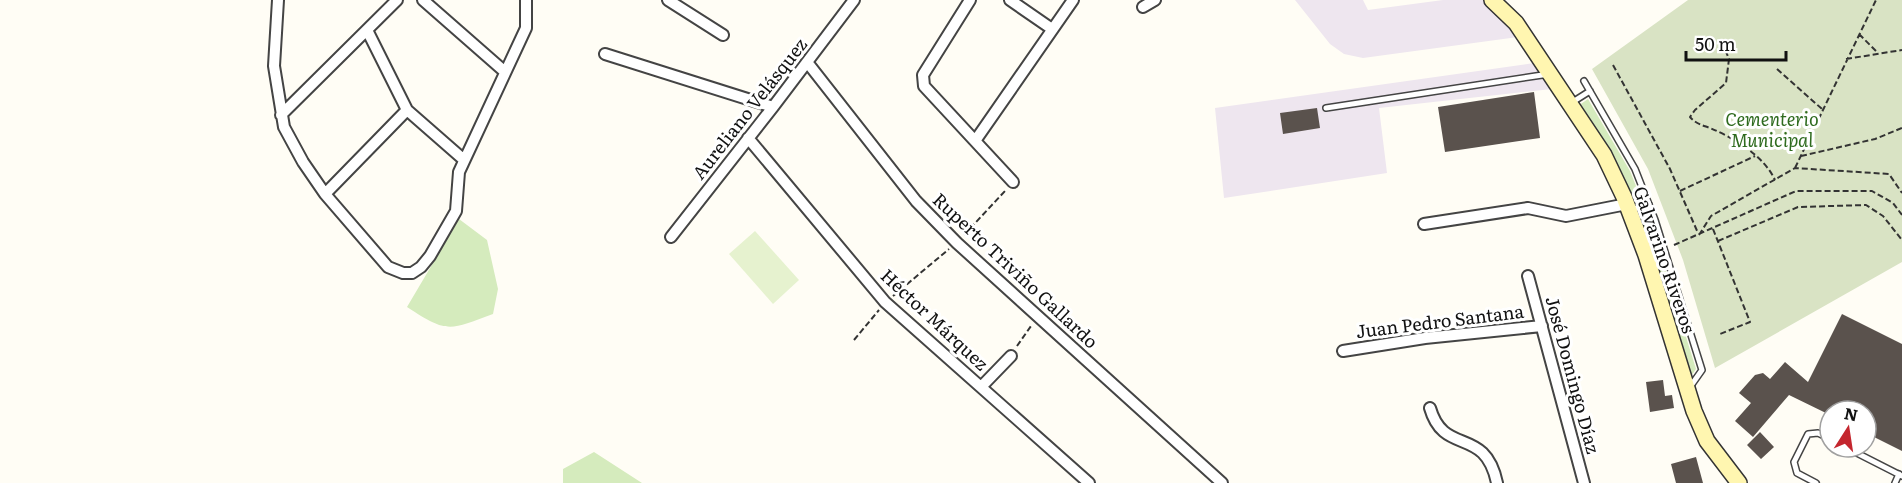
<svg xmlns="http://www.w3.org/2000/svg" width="1902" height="483" font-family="Literata,serif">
	<rect width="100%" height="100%" fill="#fffdf5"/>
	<path fill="#eee6ef" d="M1295,0H1363L1368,10L1443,0H1484L1512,25L1518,37L1363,58L1344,54L1330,44Z
		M1534,63L1552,89L1379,108L1387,173L1224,198L1215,108Z"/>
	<path fill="#d5ebbd" d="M1588,99L1630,171L1650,221L1696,369L1689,379L1663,293L1578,106Z
		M459,219L487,240L498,289L493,314C448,331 447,333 407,307Z
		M594,452L642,483H563V469Z"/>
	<path fill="#d9e3c4" d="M1688,0H1902V262L1715,368L1683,260L1648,169L1592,69Z"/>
	<path fill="#e6f2cf" d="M755,231L799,280L773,304L729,254Z"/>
	<path fill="#5a524d" d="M1534,92L1540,138L1445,152L1438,107Z
		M1317,108L1320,128L1283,134L1280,113Z
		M1842,314L1902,344V451L1866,433V411H1830V415L1789,395L1753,437L1735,421L1751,403L1739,393L1755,375L1763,373L1770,379L1785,362L1808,382Z
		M1663,380L1665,396L1672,395L1674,408L1650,412L1646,382Z
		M1760,432L1774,447L1761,459L1747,445Z
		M1696,457L1703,483H1676L1671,464Z"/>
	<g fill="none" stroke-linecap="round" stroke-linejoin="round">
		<defs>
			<path id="lane" d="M1584,81L1635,169L1655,220L1702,370L1690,387
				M1571,103L1590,91
				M1326,108L1549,74
				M1631,210L1649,204
				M1845,447L1902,476
				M1816,483L1797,473L1794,462L1808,434L1818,433L1830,439
				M1895,483L1899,474"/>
			<path id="street" d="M278,0L274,66L284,127L303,162L325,194L388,267L403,273H412L421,267L430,256L456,211L459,172L526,28V0
				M423,0L504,71
				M668,0L723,35
				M970,0L923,75L924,86L1013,182
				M1010,0L1052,29
				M1143,7L1155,0
				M367,30L407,110L463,159
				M605,54L773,107
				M807,62L916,201L957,243L1222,483
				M281,115L397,0
				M748,138L885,302L1089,483
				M975,141L1073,0
				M325,194L407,110
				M1424,224L1528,208L1566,216L1627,204
				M671,237L773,107L854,0
				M1528,276L1584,483
				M1343,351L1425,338L1542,326
				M981,387L1011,356
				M1430,408C1444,457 1485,425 1497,483"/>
			<path id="secondary" d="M1492,0L1516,23L1604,155L1624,197L1646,255L1694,411L1707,441L1739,483"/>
		</defs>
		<use href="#lane" stroke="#444" stroke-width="8"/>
		<use href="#street" stroke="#444" stroke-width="14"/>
		<use href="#secondary" stroke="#333" stroke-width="18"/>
		<path stroke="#333" stroke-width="2" stroke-dasharray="6 3" stroke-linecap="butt" d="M1859,34L1878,53
			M1722,42L1729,59L1726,83L1695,110L1690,117C1696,124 1702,125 1710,128C1734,138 1764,156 1775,180
			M1846,59L1902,50
			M1613,65L1670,169L1698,233
			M1777,69L1822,109
			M1801,156L1875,139L1902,128
			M1795,168L1876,0
			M1680,191L1755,156
			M1713,229L1750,322L1720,334
			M964,235L1005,191
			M1699,235L1711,216L1795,168L1889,174L1902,193
			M1718,241L1798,207L1866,205L1883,216L1902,240
			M1674,245L1796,191H1872L1893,203L1902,215
			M893,296L949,249
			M854,340L879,310
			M1017,346L1031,326"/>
		<use href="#lane" stroke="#fff" stroke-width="5"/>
		<use href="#street" stroke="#fff" stroke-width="10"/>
		<use href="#secondary" stroke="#fff6b0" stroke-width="15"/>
	</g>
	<g text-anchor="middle" stroke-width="6" stroke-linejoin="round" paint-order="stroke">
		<g font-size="18" fill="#111" stroke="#fff">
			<text transform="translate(750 109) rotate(-52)" y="6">Aureliano Velásquez</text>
			<text transform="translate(1664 260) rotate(71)" y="6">Galvarino Riveros</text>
			<text transform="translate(1015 271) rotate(43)" y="6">Ruperto Triviño Gallardo</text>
			<text transform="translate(934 320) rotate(43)" y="6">Héctor Márquez</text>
			<text transform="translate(1440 322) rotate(-7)" y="6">Juan Pedro Santana</text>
			<text transform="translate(1572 375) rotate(75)" y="6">José Domingo Díaz</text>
		</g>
		<g font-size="18" font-style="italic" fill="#2f6b1f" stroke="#fff">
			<text x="1772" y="126">Cementerio<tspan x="1772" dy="21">Municipal</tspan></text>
		</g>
	</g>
	<g transform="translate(1848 429) rotate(12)"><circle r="28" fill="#ffffff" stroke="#a0a0a0" stroke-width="1.5"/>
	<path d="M0-4.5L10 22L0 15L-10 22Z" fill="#c4262e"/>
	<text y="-9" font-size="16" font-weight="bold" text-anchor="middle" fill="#111111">N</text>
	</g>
	<path d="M1686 51v9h100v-9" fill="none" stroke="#111111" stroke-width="3"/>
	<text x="1695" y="51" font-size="18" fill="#111111" stroke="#ffffff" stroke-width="4.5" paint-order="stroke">50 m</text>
</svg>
